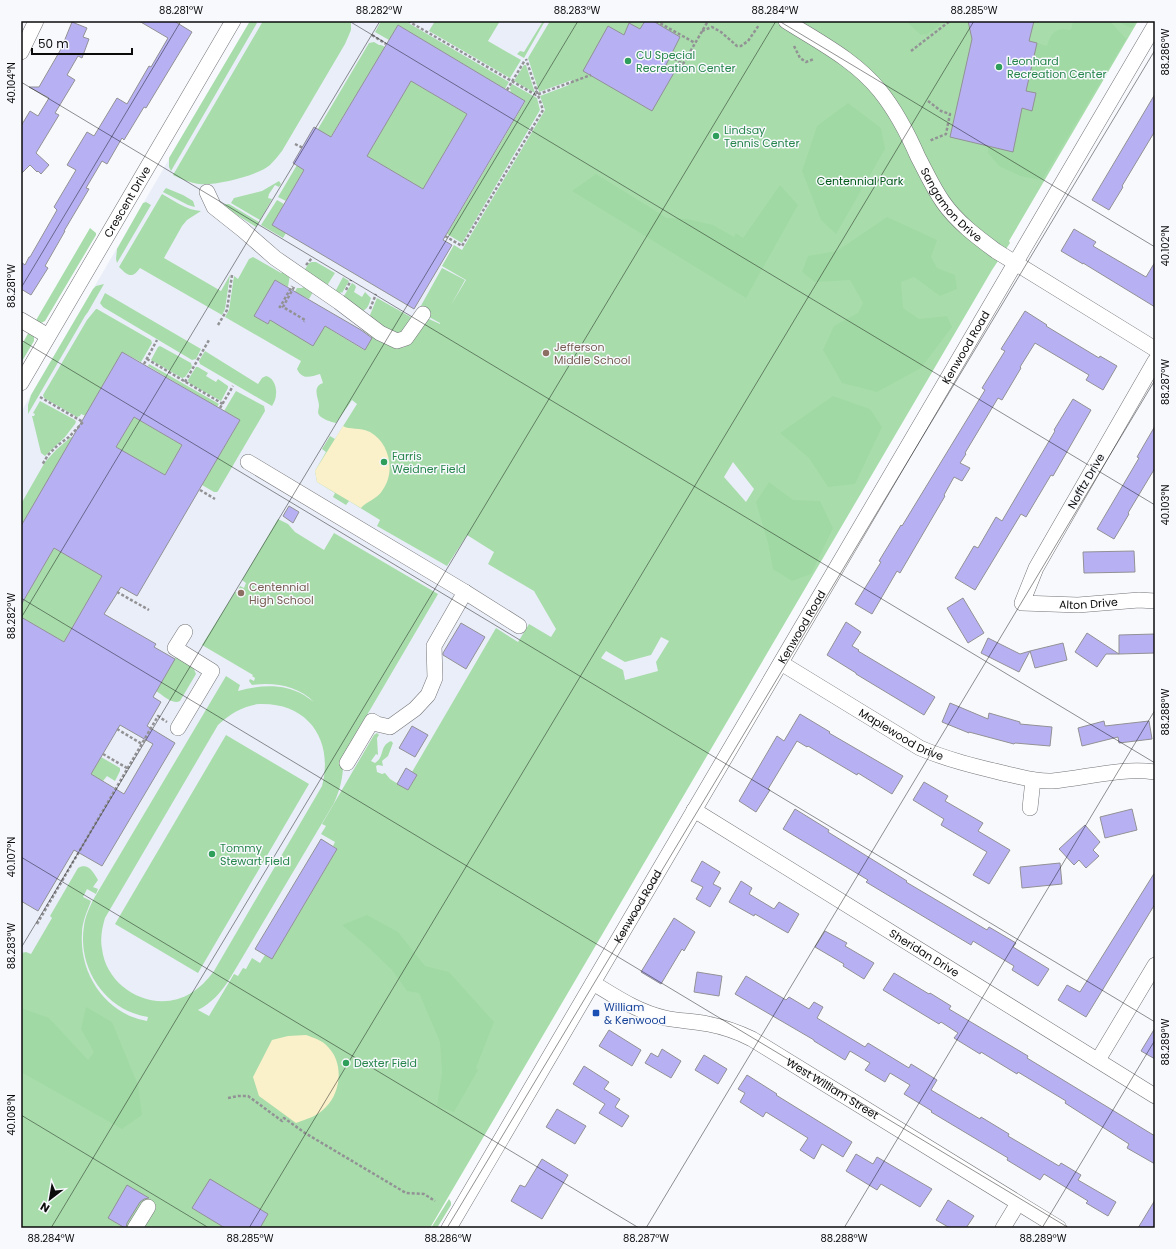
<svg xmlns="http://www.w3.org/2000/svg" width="1176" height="1249" font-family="Poppins,sans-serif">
	<rect width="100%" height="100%" fill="#f8f9fd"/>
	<path fill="#eaeef8" d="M250,21H606L755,487L746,503L690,618L642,703L226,1089L21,968V412Z"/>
	<path fill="#a8ddab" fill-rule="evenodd" d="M250,21H254L257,23L171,171L169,167V158Z
		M263,21H351V30L345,44L282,151C278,156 274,161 270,165C257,176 215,186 199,184C191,183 181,179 173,175Z
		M381,21H405L509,82L505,89L398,25L389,40L375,32Z
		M435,21L441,22V21H500L488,41L521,60L510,78L429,31Z
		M543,21H545L524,58L517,54L520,51L524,52Z
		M550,21H1138L1009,241L1010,243L992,270L430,1228H21V953L26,952L31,954L52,918L50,916L78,868C88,862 94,873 98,880L93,887L98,889L96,894L87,889L83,897L91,901C87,912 82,922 82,933C79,974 106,1014 147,1021L148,1017C143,1016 138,1015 133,1013C99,1000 78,963 84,926C85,917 89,909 93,900L226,676L240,685L238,691C260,685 283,683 304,695C307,697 311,700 314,702C298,686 275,682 252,685L249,681L250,679L254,681L255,678L252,676L253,675L202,645L235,592H237L240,586L244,588L246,583L242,580L278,519L288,524L295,532L324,550L334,533L438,594L343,756C344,773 341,788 334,803L229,980C221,992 212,1003 198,1010L209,1016L234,974L238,976L243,968L246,969L252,958L260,963L265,955L272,959L337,849L333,846L335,842L321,834L326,826L322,824L374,735L377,733L379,735L377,738L378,755L376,754L371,761L375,763C385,757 379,746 391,741L393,743L388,756L382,761L383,766L378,765L376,766L377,772L382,774L385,773L390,779L408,790L417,775L412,772L496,628L518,642L529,624L551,637L556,629L534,591L488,564L494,552L467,535L447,566L377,526L380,520L349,501L346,505L333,497L335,493L317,482L315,471L326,452L322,449L330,436L335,439L357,404L352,400L336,423C331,422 322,419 319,415C317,412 319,409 319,405C318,397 312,387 323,383L320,374C310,377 302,380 297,369L301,361L225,317L229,310L234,276L238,279L249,259L253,257L281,273L284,271L290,274L288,287L275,280L255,316L268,324L278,306L276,323L313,346L321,332L308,325L286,307L297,288H302L305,286L313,292L309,299L299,294L292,307L326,327L333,315L331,330L364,350L372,337L362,330L364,326L399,348L405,347L425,320L429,319L440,324V323L418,311L442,268L465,280L451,305L466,280L442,266L454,245L462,250L545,110L540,96L569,85L572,80L539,92L528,58ZM733,462L754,489L746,502L724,477ZM661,637L669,641L656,662L658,671L625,680L623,670L601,658L606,651L625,662L651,655ZM259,704C308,702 334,740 322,786L214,971C207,980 201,987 191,993C156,1015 107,990 102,949C100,939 102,928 105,918L218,725C231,713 243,706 259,704Z
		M374,42L379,45H381L385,47L321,153L312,139L369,43Z
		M524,65H526L535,93L514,81Z
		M411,81L467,114L423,189L367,156Z
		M512,84L537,98L540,110L462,243L447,234L525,102L510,92L511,90L509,89Z
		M309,161L286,201L278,197L297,165Z
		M279,181L281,184L279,187L275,185L269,194L268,198L272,199L260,220L231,203L234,198L262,191Z
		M166,188L183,195L193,201L195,207L188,205L163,192Z
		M162,194C175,201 186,210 201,211L187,220L182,226L164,258L221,291L230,275L225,309L222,315L140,268C132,279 128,276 119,267Z
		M277,200L284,204L272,225L286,233L283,238L261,225Z
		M146,202L151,205L117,263L116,259L117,249L143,203Z
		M229,204L259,222L256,227L221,205Z
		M90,228L96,233V235L45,321L41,323L35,322Z
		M312,262H316L335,273L328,284L329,286L336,290L343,277L349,281L342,293L341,292L339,294L304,271L309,263Z
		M352,283L355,285L356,287L354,292L362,297L365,292L371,298C369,304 368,310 361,311L342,299Z
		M104,284L88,312L85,316L28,414V405L31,395L93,289L96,286Z
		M105,293L201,349L196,359L192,360L103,307L100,303Z
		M377,298L416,320L398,335L372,321L370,315Z
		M96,309H97L151,340L152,343L141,362L122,352L86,416L81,414L80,416L77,417L44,398L43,395L87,320Z
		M30,330L34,336V341L21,363V346Z
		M160,346L191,363L192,367L185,377L182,378L151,360L158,347Z
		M205,351L258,384L262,378L266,376C273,377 277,387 276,394C276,399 274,402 272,406L200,364L199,361Z
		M149,364L219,404L217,407L148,366Z
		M196,367H198L208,373L206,376L216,382L218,379L228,386V388L221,401L189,383L188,380Z
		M236,391L264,406L265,411L218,491L217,492H214L202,485L240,420L224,411Z
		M40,401L75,420L76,422L75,424L65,437L45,456L41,453L32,416H34L35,414L33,413Z
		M134,417L182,445L165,475L116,447Z
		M71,437L73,438L21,526V504L45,462L57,449Z
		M54,548L102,576L64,642L21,617V605Z
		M176,657L193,667L196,674L180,701C172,705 163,695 156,691Z
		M226,735L309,784L198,973L115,924Z
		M101,757L120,768V771L115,781L107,776L103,781L91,774Z
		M449,1199L451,1202V1205L437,1228H431Z"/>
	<path fill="#a0d9a3" d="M906,21H939L940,25L926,35L924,34L921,35Z
		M1073,21H1110L1126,39L1042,180L1020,176L999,166L988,153V146L1013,152L1022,108L1032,111L1036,93L1026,91L1037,43L1047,46C1051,32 1056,27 1071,30Z
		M1119,21H1136L1132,28L1122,24Z
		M848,103L881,128L885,149L836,234L821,220L802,171L817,126Z
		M596,174L667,218L687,219L713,225L734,237L736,233L743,238L780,185L798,205L746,298L572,191Z
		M887,217L937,240L931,257L937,268L955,275L957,289L940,296L914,277L901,282L903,308L919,319L947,316L952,327L921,368L877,392L842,383L823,350L834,326L858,313L863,303L850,280L815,282L802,272L808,256L837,251Z
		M833,396L870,409L882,427L855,484L828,487L809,458L780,433Z
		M769,482L793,500L820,501L833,528L811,574L792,581L773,569L768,543L756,502Z
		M367,915L398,932L425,966L449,972L494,1022L476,1068L478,1070L454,1112L437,1106L442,1073L440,1042L419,993L407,991L392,970L369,948L342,925Z
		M86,1007L112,1022L138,1085L142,1115L122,1129L21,1072V1008L49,1018L88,1060L94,1052L81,1029Z"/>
	<path fill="#faf0ca" d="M343,426C349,430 360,427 370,432C390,443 396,473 382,491C377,499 367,501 361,508L317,482L315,471Z
		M306,1035C314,1038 322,1040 328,1047C344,1063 341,1092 326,1107C318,1116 307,1119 296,1123L259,1096L253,1077L272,1040L288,1036Z"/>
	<path fill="#b7b1f4" stroke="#929195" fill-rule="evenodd" d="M139,21H174L192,32L146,108L144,107L124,140L122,138L107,164L102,161L86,188L89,189L64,231H65L45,266L48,268L31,295L21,289V262L25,265L29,257H30L57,210L54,207L76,170L67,165L87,132L94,136L117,98L127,104L149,66L151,67L168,38Z
		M645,21H653L680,37L665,67L675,71L652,111L583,71L608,26L624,35L629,23L640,29Z
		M968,21H1034L1029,41L1037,43L1026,91L1036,93L1032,111L1022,108L1013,152L950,137L972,39Z
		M72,22L87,28L83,37L89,39L82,58L78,56L67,75L75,80L55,113L59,115L36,153L49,165L41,174L38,171L37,172L30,165L21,174V126L30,111L38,116L49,98L29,87H39L61,49Z
		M398,25L525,101L443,240L452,245L414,309L272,225L304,170L293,163L314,127L331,137ZM411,81L467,114L423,189L367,156Z
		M1155,94V131L1122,186L1123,187L1109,210L1092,200Z
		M1074,229L1096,242L1093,246L1146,277L1155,262V307L1083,263V264L1061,251Z
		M275,280L361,330L372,338L365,350L325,326L313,346L270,320L268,324L254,316Z
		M1025,311L1047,325L1046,326L1099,358L1100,356L1117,366L1103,390L1086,380L1089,375L1035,343L1020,367L1021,368L1002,400L998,398L965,453L966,454L960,463L970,468L962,481L954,477L944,495L945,496L900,573L897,571L872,614L855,604L881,562L879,561L901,525L902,526L985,390L982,388L1005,351L1001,349Z
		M122,352L240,420L137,596L121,587L104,614L156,644L154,647L175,659L153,697L161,702L147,726L175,743L102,866L74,850L38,911L21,901V617L64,642L102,576L54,548L21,605V526ZM134,417L182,445L165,475L116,447ZM120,725L153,744L124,794L91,774Z
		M1073,399L1091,410L1053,476L1051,475L1026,517L1021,514L975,590L955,578L974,546L978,548L996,517L1002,521L1055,431L1054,430Z
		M1155,426V468L1128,513L1129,514L1114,539L1097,529L1139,458L1137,457Z
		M289,506L299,512L293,523L283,516Z
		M1134,551L1135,572L1084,573L1083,552Z
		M963,598L984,633L968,643L947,608Z
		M846,622L861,632L852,646L859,650L858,651L935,697L924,715L856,674V673L827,655Z
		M461,623L485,637L466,669L443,655V653Z
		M1087,633L1119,654H1106L1097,667L1075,652Z
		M1155,634V653L1119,654V635Z
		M988,638L1020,654L1030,651L1019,672L981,653Z
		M1063,643L1067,660L1035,668L1030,651Z
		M950,703L988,719L989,713L1020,722V724L1052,727L1050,746L1015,743L1014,744L969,732V733L942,722Z
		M800,714L830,732L829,733L903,776L892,794L858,773L857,775L808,746L807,747L797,741L768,789L770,790L756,812L739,801L777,736L784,741Z
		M1104,721L1105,726L1149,721L1152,739L1119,743L1118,737L1082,746L1078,728Z
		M412,726L428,735L415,757L399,748Z
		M406,768L417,775L408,790L397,784Z
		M924,782L948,796L945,801L983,823L978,831L1010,850L989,884L973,875L987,852L941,825L944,819L913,800Z
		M795,809L829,830L828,832L907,881L906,882L987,930L989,927L1016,943L1013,947L1049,969L1038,986L1012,970L1014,966L973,941L971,945L866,882L868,880L783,829Z
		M1132,809L1137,830L1105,838L1100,817Z
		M1085,825L1100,842L1093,850L1099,856L1086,868L1079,860L1074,865L1059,849Z
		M321,839L337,849L272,959L255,949Z
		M702,861L720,872L713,884L721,888L710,907L696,899L703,887L691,881Z
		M1060,863L1062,884L1022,888L1020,867Z
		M1155,872V904L1086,1017L1058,1000L1067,985L1080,992Z
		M741,881L752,888L749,894L774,909L779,902L799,914L788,933L755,914L754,916L729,902Z
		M674,918L695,932L684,951L682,949L661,984L641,972Z
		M825,931L847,943L845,946L874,963L864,979L843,966L844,964L815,947Z
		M697,972L722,976L719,996L694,992Z
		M894,973L929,994L930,993L951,1006L949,1009L1028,1056L1027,1058L1155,1136V1164L1127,1148L1129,1144L1065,1103L1066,1101L1018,1072L1017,1074L981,1052L980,1054L954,1038L958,1033L941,1022L939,1024L883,990Z
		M746,976L786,1000L789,997L809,1009L814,1002L823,1007L817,1018L865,1047L868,1043L909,1068L911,1064L937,1080L931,1090L980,1119L981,1117L1009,1134L1008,1136L1059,1166L1061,1163L1081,1175L1078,1180L1116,1202L1108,1216L1086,1203L1088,1201L1044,1174L1040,1180L1007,1160L1008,1158L931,1112L932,1111L904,1094L910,1085L890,1073L885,1082L865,1070L870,1063L850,1051L845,1060L814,1041V1040L735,994Z
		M1155,1028V1059L1141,1051Z
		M609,1030L641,1050L632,1066L599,1046Z
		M662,1049L681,1061L671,1078L645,1063L651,1053L658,1057Z
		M704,1055L727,1069L718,1084L695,1070Z
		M584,1066L609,1082L604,1089L620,1099L615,1107L629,1116L622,1127L599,1113L605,1104L573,1084Z
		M747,1075L777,1094L776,1095L852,1142L843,1157L822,1144L814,1159L800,1150L808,1138L766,1112L763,1117L740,1102L745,1093L738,1089Z
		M557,1109L586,1126L575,1144L546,1127Z
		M856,1154L873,1164L877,1157L932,1189L920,1207L881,1184L877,1190L846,1171Z
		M542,1159L568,1175L542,1219L511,1201L520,1185L525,1187Z
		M210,1179L268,1214L260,1228H225L192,1208Z
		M127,1185L149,1198L144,1199L140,1202L127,1223L126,1228H125L108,1218Z
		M948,1200L974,1216L966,1228H950L936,1220Z
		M1155,1200V1228H1138Z"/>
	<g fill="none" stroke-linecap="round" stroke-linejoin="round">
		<defs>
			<g id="minor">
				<path id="s1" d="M786,21C819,42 855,60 880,91C896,111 908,134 918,157C926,172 933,188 943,202C957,222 977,237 996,251L1155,349"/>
				<path d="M21,52L36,21"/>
				<path d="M207,192L214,207L243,230L275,258L339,302L380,333L397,341L406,338L423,314"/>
				<path d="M21,320L48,336"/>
				<path id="s2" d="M1155,361L1036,568L1022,603L1078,605L1139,600L1155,601"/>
				<path id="s3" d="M21,383L233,21"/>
				<path d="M248,462L465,592L519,626"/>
				<path id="s4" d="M781,663L920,748C948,760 978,767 1007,774C1022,777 1037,782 1052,781C1086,778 1122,767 1155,772"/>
				<path d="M178,728L212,671L175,648L185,632"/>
				<path d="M347,763L372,721L377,724L390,727L415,709L428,695L435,678L434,646L465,592"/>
				<path d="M1030,808L1033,780"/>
				<path id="s5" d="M694,810L1155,1096"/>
				<path id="s6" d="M593,983C616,997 638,1012 665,1018C679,1021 694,1021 708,1024C724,1027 738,1032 752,1039L1059,1228"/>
				<path d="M1098,1060L1155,965"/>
				<path d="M135,1228L148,1207"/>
				<path id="s7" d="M449,1228L1155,25"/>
				<path d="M1003,1228L1018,1203"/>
			</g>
		</defs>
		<use href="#minor" stroke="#737477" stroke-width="16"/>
		<path stroke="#929295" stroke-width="2.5" stroke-dasharray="3 2" stroke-linecap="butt" d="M408,21L536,95L591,75
			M656,21L695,43
			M702,31L712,27L721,32L737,46H741L748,41L759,25
			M372,35L386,44
			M794,46L800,58L806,62L814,59
			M911,51L950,21
			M670,56L683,64L708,21
			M507,90L525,60
			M928,101L941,111L950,114L946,134L929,141
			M295,144L303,148
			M445,236L462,246L543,110L526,59
			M306,265L312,258
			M294,287L283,307L305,320L304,322
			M346,290L351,280
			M279,306L280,307L292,286
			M370,309L376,294
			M218,325L227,310L232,275
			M147,359L223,404
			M144,364L157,340
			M185,382L209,340
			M40,397L83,422L69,437L58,445L48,455L42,465
			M220,408L233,386
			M200,490L215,499
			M117,592L149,610
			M117,729L142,744
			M103,754L127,768
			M37,924L158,716L167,722
			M228,1098L238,1096H248L282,1121L284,1118L305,1133L406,1193L424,1194L435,1201"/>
		<use href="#minor" stroke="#fff" stroke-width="15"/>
	</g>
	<path fill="none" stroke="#0b0b0c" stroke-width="1" stroke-opacity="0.45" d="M349,21L1155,505M779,21L1155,247M21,82L1155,763M21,288L181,21M21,340L1155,1022M21,598L1069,1228M21,618L380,21M21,857L639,1228M21,948L578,21M21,1115L209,1228M51,1228L776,21M249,1228L974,21M447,1228L1155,50M646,1228L1155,380M844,1228L1155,710M1042,1228L1155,1040"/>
	<g fill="#2e9e5b" stroke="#f8f9fd" stroke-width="1.5">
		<circle cx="628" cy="61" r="4"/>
		<circle cx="999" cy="67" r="4"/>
		<circle cx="716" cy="136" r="4"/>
		<circle cx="384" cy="462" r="4"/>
		<circle cx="212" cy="854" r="4"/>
		<circle cx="346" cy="1063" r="4"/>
	</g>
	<g fill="#8d6e63" stroke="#f8f9fd" stroke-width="1.5">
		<circle cx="546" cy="353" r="4"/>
		<circle cx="241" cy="593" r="4"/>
	</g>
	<rect fill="#1a4fb4" stroke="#f8f9fd" stroke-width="1.5" x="592" y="1009" width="8" height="8" rx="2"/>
	<g text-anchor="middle" stroke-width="3" stroke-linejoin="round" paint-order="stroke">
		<g font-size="11" fill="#27864d" stroke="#f8f9fd" text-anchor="start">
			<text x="636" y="59">CU Special<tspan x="636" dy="13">Recreation Center</tspan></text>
			<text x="1007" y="65">Leonhard<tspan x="1007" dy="13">Recreation Center</tspan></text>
			<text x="724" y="134">Lindsay<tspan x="724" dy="13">Tennis Center</tspan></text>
			<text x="392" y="460">Farris<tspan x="392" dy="13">Weidner Field</tspan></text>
			<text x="220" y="852">Tommy<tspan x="220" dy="13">Stewart Field</tspan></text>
			<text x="354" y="1067">Dexter Field</text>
		</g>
		<g font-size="11" fill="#005a18" stroke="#f8f9fd">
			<text x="860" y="185">Centennial Park</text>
		</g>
		<g font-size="11" fill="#0b0b0c" stroke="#f8f9fd">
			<text dy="4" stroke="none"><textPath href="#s3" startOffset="210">Crescent Drive</textPath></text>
			<text dy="4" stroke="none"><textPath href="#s1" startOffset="253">Sangamon Drive</textPath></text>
			<text dy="4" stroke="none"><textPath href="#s7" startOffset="1021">Kenwood Road</textPath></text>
			<text transform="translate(1086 481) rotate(-60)" y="4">Nofftz Drive</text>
			<text dy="4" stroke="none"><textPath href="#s2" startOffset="343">Alton Drive</textPath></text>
			<text dy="4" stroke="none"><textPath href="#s7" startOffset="697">Kenwood Road</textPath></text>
			<text dy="4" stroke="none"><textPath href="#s4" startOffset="140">Maplewood Drive</textPath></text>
			<text dy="4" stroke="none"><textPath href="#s7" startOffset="373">Kenwood Road</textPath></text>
			<text dy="4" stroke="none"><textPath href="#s5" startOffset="271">Sheridan Drive</textPath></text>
			<text dy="4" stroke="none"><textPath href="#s6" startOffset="265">West William Street</textPath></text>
		</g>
		<g font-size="11" fill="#785e54" stroke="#f8f9fd" text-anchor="start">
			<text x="554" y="351">Jefferson<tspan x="554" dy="13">Middle School</tspan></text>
			<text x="249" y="591">Centennial<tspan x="249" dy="13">High School</tspan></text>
		</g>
		<g font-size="11" fill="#164399" stroke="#f8f9fd" text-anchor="start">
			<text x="604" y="1011">William<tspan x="604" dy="13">&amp; Kenwood</tspan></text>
		</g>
	</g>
	<rect width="1176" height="1249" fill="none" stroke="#f8f9fd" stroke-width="44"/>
	<g transform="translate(50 1199) rotate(211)" stroke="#f8f9fd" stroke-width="3" paint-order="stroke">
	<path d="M0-3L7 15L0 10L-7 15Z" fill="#0b0b0c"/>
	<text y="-6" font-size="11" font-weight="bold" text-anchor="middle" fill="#0b0b0c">N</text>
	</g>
	<path d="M32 48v6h100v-6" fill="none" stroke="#0b0b0c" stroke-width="2"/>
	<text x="38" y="48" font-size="12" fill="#0b0b0c" stroke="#f8f9fd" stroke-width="3" paint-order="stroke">50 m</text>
	<rect x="22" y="22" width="1132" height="1205" fill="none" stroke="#0b0b0c" stroke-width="1.5"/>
	<g font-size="10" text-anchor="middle" fill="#0b0b0c">
		<text x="181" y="14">88.281°W</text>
		<text x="379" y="14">88.282°W</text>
		<text x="577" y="14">88.283°W</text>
		<text x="775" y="14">88.284°W</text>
		<text x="974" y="14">88.285°W</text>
		<text transform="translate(1165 52) rotate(-90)" y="4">88.286°W</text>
		<text transform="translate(11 83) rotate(-90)" y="4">40.104°N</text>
		<text transform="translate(1165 246) rotate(-90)" y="4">40.102°N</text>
		<text transform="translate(11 286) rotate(-90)" y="4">88.281°W</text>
		<text transform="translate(1165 382) rotate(-90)" y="4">88.287°W</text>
		<text transform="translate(1165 505) rotate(-90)" y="4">40.103°N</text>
		<text transform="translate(11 616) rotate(-90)" y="4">88.282°W</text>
		<text transform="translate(1165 712) rotate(-90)" y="4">88.288°W</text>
		<text transform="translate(11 857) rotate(-90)" y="4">40.107°N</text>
		<text transform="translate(11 946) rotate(-90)" y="4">88.283°W</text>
		<text transform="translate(1165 1042) rotate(-90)" y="4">88.289°W</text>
		<text transform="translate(11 1115) rotate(-90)" y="4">40.108°N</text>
		<text x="51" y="1242">88.284°W</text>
		<text x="250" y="1242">88.285°W</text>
		<text x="448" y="1242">88.286°W</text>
		<text x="646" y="1242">88.287°W</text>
		<text x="844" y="1242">88.288°W</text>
		<text x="1043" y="1242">88.289°W</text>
	</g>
</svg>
